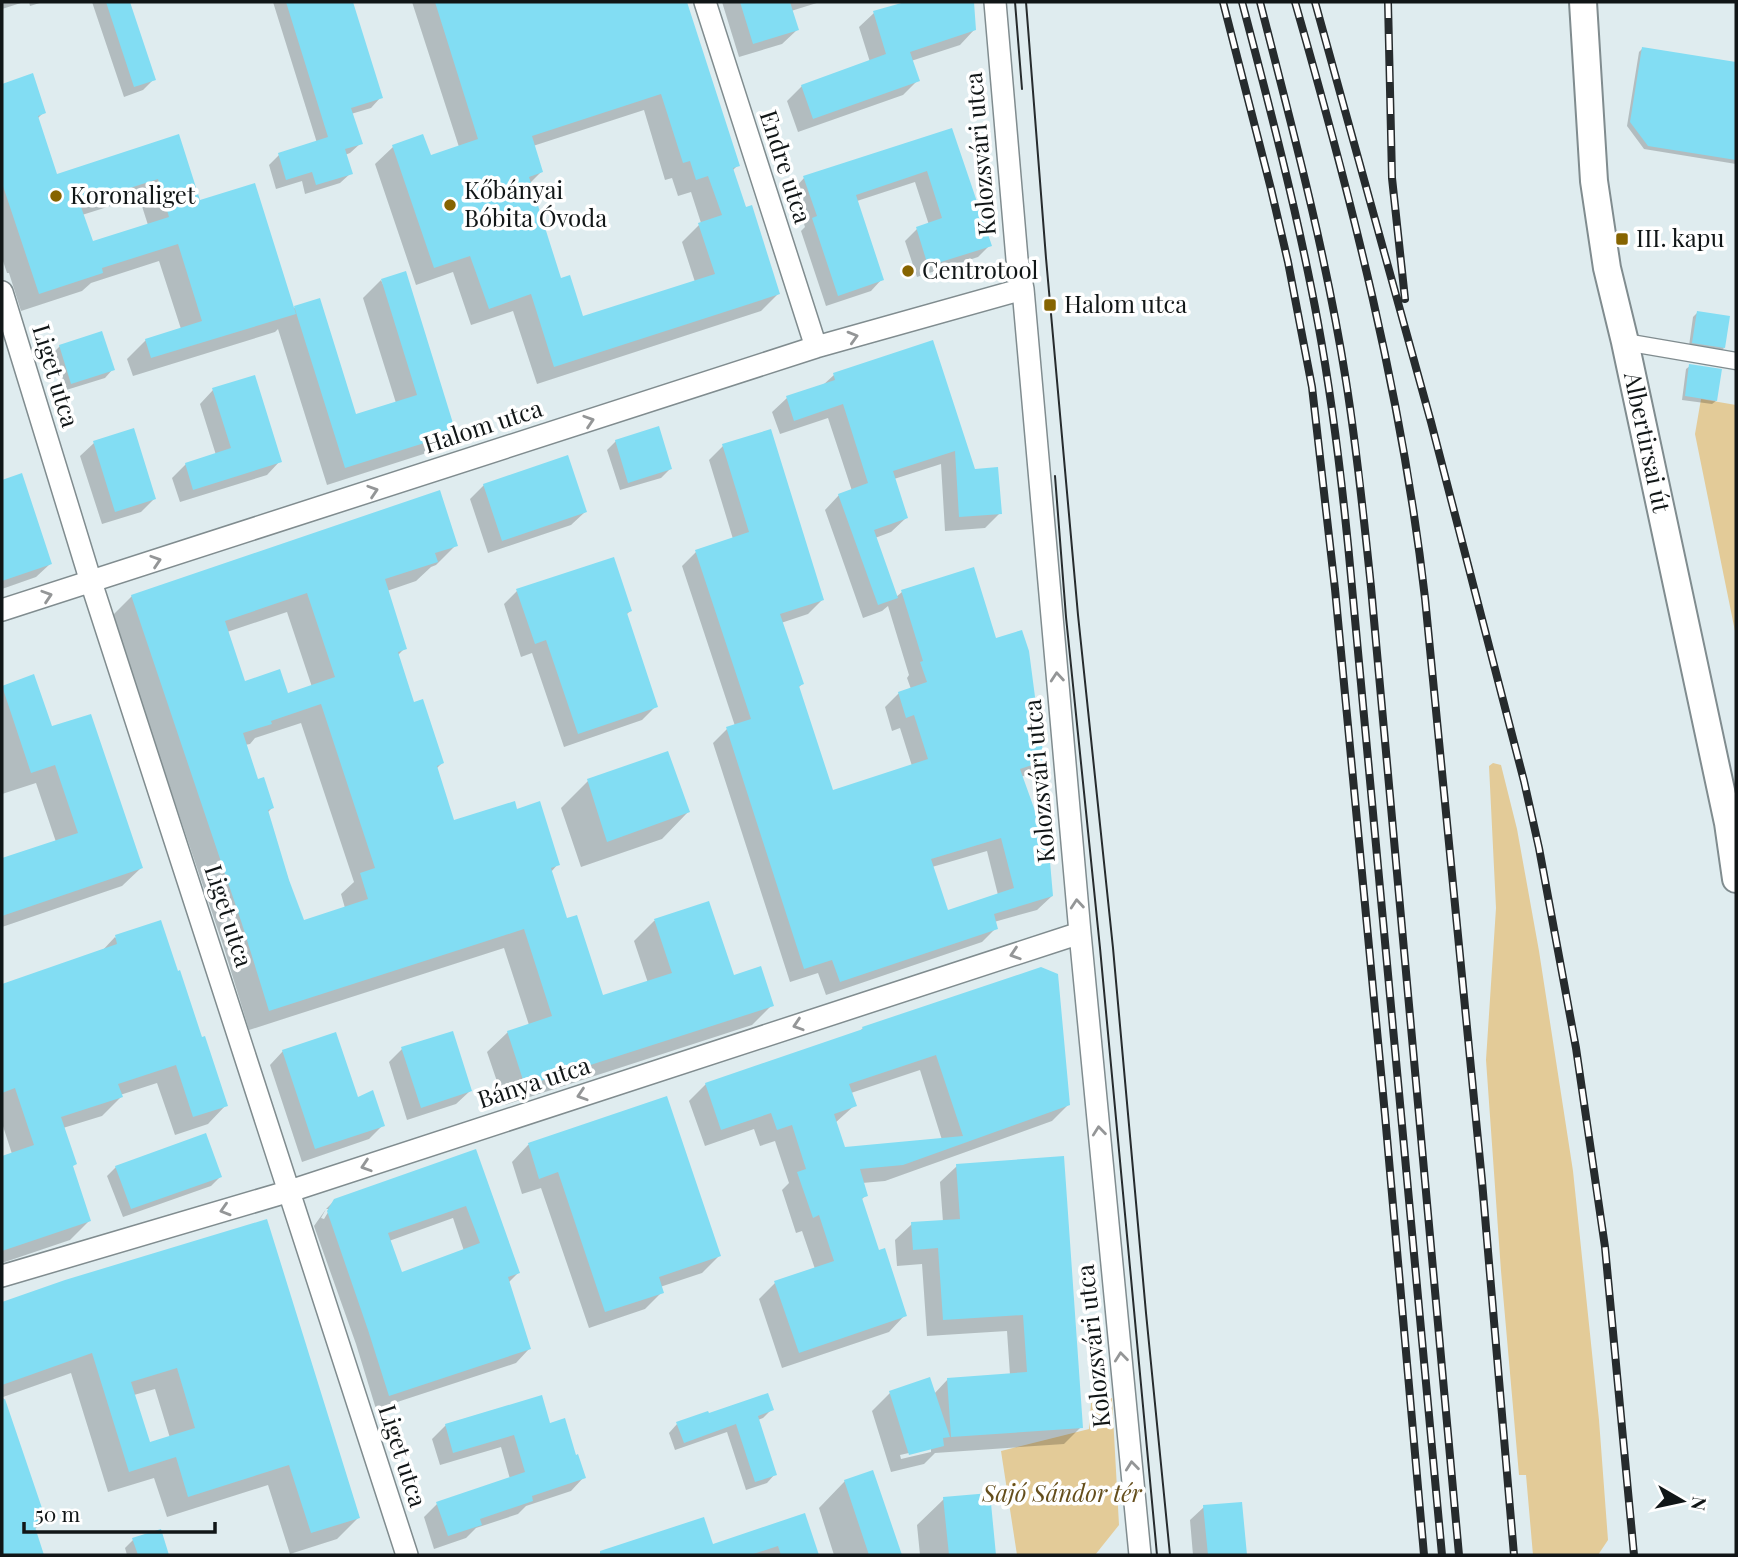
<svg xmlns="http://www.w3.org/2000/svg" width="1738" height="1557" font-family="'Playfair Display',serif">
	<rect width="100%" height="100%" fill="#dfecef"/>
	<path fill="#e3cb98" d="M1701,399L1736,405V636L1695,434Z
		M1493,763L1501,765L1517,829L1539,951L1573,1171L1599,1420L1608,1540L1598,1555H1533L1526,1475H1519L1501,1271L1486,1060L1496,908L1489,766Z
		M1112,1398L1119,1525L1095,1555H1017L1001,1451L1089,1429L1091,1403Z"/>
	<path fill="#0003" fill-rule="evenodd" d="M2,2H24L2,9Z
		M29,2H43L30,6Z
		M92,2H128L154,79L143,90L124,97Z
		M273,2H351L381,97L371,108L351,114L361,143L350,153L345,155L351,173L340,183L305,194L302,181L276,189L269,165L279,155L317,143Z
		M412,2H685L738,165L732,171L778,294L761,311L537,384L513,311L471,325L453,272L416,285L375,164L393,147L430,157L459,147ZM644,110L665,180L672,178L678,196L691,192L701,223L682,242L695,282L582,318L560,281L529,184L542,171L533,146Z
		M722,2H820L791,11L797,30L782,44L739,57Z
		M908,2H972L974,30L960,45L911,61L918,80L903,95L798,132L787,101L802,86L870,62L859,27L874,13Z
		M1643,48L1736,63V164L1644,149L1627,126L1639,52Z
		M32,76L44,112L37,119L56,176L178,136L199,202L293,310L295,307L355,416L396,403L363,298L381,280L454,432L436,450L327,485L278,329L275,332L133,376L127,359L146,340L181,329L159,261L91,283L82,291L21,311L9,273H7L2,258V86ZM139,197L148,225L92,243L82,215Z
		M951,130L990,245L978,257L917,277L905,241L917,229L929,225L915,182L857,201L882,279L871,291L826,306L801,231L805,227L793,190L804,178Z
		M1697,313L1724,348L1720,352L1689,346L1693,317Z
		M932,342L974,471L1000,513L985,528L945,531L941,464L894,479L906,518L891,532L875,538L896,597L902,592L995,640L1042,760L1028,774L1021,777L1052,896L1037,910L994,922L996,928L982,942L826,995L818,973L790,982L713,743L727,729L735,726L682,566L696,552L733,539L709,460L723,446L822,600L808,614L781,623L802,684L798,688L832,792L912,766L900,728L892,731L885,707L899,693L911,689L907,678L909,675L888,606L882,611L863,618L825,510L839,495L852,491L828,418L780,434L772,412L787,398L823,385L834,375ZM987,851L998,895L947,912L932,867Z
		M60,346L113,369L105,378L63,391L51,355Z
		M1690,366L1716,401L1712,404L1682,400L1686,369Z
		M213,390L280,461L267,475L180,502L172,478L186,464L216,455L200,404Z
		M616,441L670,469L661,478L620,490L607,450Z
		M94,443L154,499L141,512L102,524L80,456Z
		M21,476L50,564L36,577L2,589V482Z
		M484,485L585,512L571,525L488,553L470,499Z
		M456,545L436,565L431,567L416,581L387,591L405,648L397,656L413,704L442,763L436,769L453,823L516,811L558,864L551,872L566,920L602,998L648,983L634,941L654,921L708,903L733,977L772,1005L752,1025L505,1105L487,1052L508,1032L529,1025L504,948L249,1030L223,945L112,616L132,596ZM287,612L312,687L287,695L243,683L227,632ZM301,723L354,882L341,894L345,908L302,922L267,813L272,808L257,781L245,745L250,744L255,738Z
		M517,591L630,611L626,615L656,706L642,720L564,747L532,653L521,657L504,604Z
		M3,687L51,729L141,868L122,886L2,927V860L56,842L36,783L2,794Z
		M588,781L688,812L662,839L581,867L561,808Z
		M115,937L201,1039L226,1105L208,1124L175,1135L157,1083L120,1095L121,1097L102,1116L63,1128L71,1167L89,1221L70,1240L2,1263V1157L12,1154L2,1123V985L101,952Z
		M1041,969L1069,1104L1052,1121L885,1181L862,1183L866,1195L861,1200L878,1252L905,1315L889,1332L782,1368L759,1299L775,1283L815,1269L802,1231L796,1233L782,1190L789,1183L775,1141L760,1146L754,1129L705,1146L689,1101L706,1084L859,1032L863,1028ZM920,1070L942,1140L844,1149L835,1123L855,1105L851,1093Z
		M402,1049L470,1091L456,1104L407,1120L389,1062Z
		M283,1051L357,1099L383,1125L369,1139L302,1162L270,1065Z
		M666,1098L719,1256L702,1273L660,1287L662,1292L645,1309L589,1328L541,1188L522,1194L512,1162L528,1145Z
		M475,1151L518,1273L508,1283L529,1349L516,1363L376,1409L356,1344L314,1226L326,1209L321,1218L324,1219L330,1209H326L335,1200ZM453,1218L464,1251L401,1274L389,1241Z
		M957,1166L1081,1427L1064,1444L935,1453L924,1464L891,1472L872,1411L890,1393L934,1394L948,1379L1010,1375L1007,1331L927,1336L922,1264L897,1266L895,1240L912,1224L943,1222L940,1182ZM931,1448V1452L901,1459L900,1455Z
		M116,1167L220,1177L211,1186L123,1217L107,1176Z
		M266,1221L359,1517L337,1539L290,1554L268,1485L167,1517L154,1478L108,1492L71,1373L3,1397L44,1520L34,1530L42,1555H2V1304L66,1282ZM155,1389L170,1438L149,1444L134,1395Z
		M772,1409L763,1418L758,1420L775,1474L767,1483L746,1490L727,1432L675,1450L669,1433L677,1424L708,1415Z
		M446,1425H549L575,1457L584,1477L571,1491L526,1506L518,1514L476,1528L466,1538L434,1549L424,1517L437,1504L510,1479L501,1447L440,1465L432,1439Z
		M872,1472L900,1555H834L819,1508L845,1481Z
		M989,1494L995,1555H920L917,1525L944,1499Z
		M1241,1503L1246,1555H1193L1190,1520L1204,1507Z
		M804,1515L817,1555H602L606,1551L712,1546Z
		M160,1531L167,1555H127L125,1548L133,1540Z"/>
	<path fill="#82ddf3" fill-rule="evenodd" d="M106,2H130L156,80L134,87Z
		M286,2H353L383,98L351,108L363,144L345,149L353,174L316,185L312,172L286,180L278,153L328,137Z
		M435,2H687L740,166L733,168L746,207L752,205L780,294L554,367L531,294L489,309L470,256L434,268L392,145L423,134L431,155L478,139ZM661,94L683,163L690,161L696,180L708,176L722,215L698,223L715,274L583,316L570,275L561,278L529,177L543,172L532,136Z
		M740,2H790L799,30L753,44Z
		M905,2H974L976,30L910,52L920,81L813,119L801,85L886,54L873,11Z
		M1642,47L1736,62V160L1648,146L1630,122Z
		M33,73L46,113L38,116L57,174L179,134L200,200L255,183L296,314L151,358L145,339L202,321L178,244L102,268L103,273L39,294L2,183V84ZM158,179L169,217L93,241L80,204Z
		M952,128L992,246L928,266L916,227L942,218L927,171L856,195L884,280L838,296L812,218L817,216L803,176Z
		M406,271L456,433L345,468L294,306L320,298L356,414L417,395L381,279Z
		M1697,311L1730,316L1725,348L1692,343Z
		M102,331L115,370L71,384L59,345Z
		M933,340L975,469L998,467L1002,514L959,517L955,451L893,471L908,518L874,530L898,598L878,605L838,494L868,483L843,404L794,421L786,396L835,380L833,373Z
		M1689,364L1722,369L1717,401L1685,396Z
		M255,375L282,462L193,490L185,463L231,448L212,388Z
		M659,426L672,469L628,483L615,440Z
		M134,428L156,499L115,512L93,441Z
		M771,429L824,600L780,614L804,684L799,686L833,790L928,759L914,715L906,718L898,692L927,682L920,662L923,661L901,590L974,567L996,638L1022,630L1029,651L1037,712H1038L1044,761L1020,769L1049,850L1053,896L994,914L998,929L840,982L832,960L804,969L726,727L751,719L695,550L749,532L722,444ZM1001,838L1014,888L948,910L931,859Z
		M568,455L587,512L502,541L483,484Z
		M22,473L52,564L2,581V480Z
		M440,490L458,546L435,553L438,562L385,579L407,649L398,652L414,702L423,699L444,763L437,766L454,820L515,801L517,809L540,801L560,865L551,868L567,918L577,915L603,995L672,973L654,919L709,901L734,975L761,966L774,1006L525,1086L507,1031L552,1016L524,929L269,1011L242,924L131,595ZM307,593L335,677L288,693L280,669L245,681L225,621ZM321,704L375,868L360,873L368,899L304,920L289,880L268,810L274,808L264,777L258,779L243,733L272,724L271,721Z
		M614,557L632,611L627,613L658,707L578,734L546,640L535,644L516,589Z
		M34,674L52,726L91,714L143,868L2,916V858L78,833L55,765L31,773L2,686Z
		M668,751L690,812L607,842L587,779Z
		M161,920L178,971L180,970L202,1037L205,1036L228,1106L193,1117L176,1065L118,1084L123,1097L61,1117L77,1164L73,1166L91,1221L2,1251V1156L34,1145L15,1088L2,1093V984L117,944L115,935Z
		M1041,967L1058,974L1070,1105L903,1165L860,1169L868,1196L862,1198L879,1250L885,1248L907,1316L799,1353L774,1281L834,1261L819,1215L813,1218L797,1172L806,1169L792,1125L777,1130L771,1113L721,1130L705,1083L863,1029L862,1027ZM936,1055L963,1136L845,1147L834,1114L857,1106L849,1084Z
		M453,1031L472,1091L421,1108L401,1047Z
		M336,1032L358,1097L373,1090L385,1126L315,1149L282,1050Z
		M667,1096L721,1256L659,1277L664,1293L605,1312L558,1172L539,1179L528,1143Z
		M206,1133L222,1177L131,1209L115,1166Z
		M476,1149L520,1273L508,1277L531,1349L389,1396L368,1330L327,1211L334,1199ZM466,1206L480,1243L402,1272L388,1233Z
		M1064,1156L1083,1428L951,1437L947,1378L1027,1372L1023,1315L943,1320L938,1248L913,1250L911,1222L960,1219L956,1164Z
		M267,1219L360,1518L311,1533L289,1465L188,1497L176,1457L129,1472L92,1353L2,1385V1302L65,1280ZM177,1368L195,1428L150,1442L131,1382Z
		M930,1377L950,1437L943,1438L944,1446L909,1455L889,1391Z
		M768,1393L774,1410L758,1416L777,1475L755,1482L736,1424L684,1443L676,1422L708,1411L709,1413Z
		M542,1395L550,1423L565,1418L576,1455L578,1454L586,1478L532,1496L533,1501L480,1519L482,1525L448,1536L436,1502L525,1472L514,1435L453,1453L445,1424Z
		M5,1399L46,1520L34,1524L44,1555H2V1400Z
		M873,1470L902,1555H869L844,1480Z
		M990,1493L996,1555H949L943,1497Z
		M1242,1502L1247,1555H1208L1203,1505Z
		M805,1513L819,1555H781L778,1546L750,1555H600V1551L704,1517L713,1544Z
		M161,1529L169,1555H138L132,1538Z"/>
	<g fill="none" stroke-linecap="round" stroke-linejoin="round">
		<defs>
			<path id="pedestrian" d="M1625,342L1736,361"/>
			<path id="minor" d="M705,2L816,347
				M995,2L1017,259L1023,289L1080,933L1140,1555
				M2,292L91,582L407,1555
				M2,610L816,347L1023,289
				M2,1276L290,1191L1080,933"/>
			<g id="tertiary">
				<path id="s1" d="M1583,2L1594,181L1607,268L1625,342L1728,823L1736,879"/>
			</g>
		</defs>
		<use href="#pedestrian" stroke="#808c8f" stroke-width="19"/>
		<use href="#minor" stroke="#808c8f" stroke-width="24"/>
		<use href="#tertiary" stroke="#808c8f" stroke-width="30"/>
		<use href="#pedestrian" stroke="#fff" stroke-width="16"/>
		<use href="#minor" stroke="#fff" stroke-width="21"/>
		<use href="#tertiary" stroke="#fff" stroke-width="26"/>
		<path stroke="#262b2d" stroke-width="2" d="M1015,2L1022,89
			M1026,2L1046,258L1078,615L1113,948L1146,1313L1170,1555
			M1055,476L1066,617L1100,948L1157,1555"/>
		<defs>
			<path id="rail" d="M1223,2L1271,189L1288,262L1312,387L1335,589L1385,1115L1424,1555
				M1242,2C1270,108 1298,215 1318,323C1334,410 1344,498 1352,587L1442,1555
				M1260,2C1292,127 1326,253 1346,381C1357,450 1364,519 1371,587L1459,1555
				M1295,2C1351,197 1402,395 1425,598L1482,1181L1514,1555
				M1315,2L1431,422L1524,781L1539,848L1576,1048L1605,1247L1634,1555
				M1388,2L1392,178L1405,299"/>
		</defs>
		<use href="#rail" stroke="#262b2d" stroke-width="8"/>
		<use href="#rail" stroke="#fff" stroke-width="5" stroke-dasharray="16" stroke-linecap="butt"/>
	</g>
	<defs><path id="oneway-chevron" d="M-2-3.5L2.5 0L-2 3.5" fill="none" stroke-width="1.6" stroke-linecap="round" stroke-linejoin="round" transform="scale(1.75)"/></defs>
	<g stroke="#949697">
		<use href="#oneway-chevron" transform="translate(853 337) rotate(-16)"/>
		<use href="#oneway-chevron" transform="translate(589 421) rotate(-18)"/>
		<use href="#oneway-chevron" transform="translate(373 491) rotate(-18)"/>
		<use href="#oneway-chevron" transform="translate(156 561) rotate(-18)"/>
		<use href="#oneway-chevron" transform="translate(47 596) rotate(-18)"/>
		<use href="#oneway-chevron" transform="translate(1057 677) rotate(-95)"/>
		<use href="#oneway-chevron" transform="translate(1077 904) rotate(-95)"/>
		<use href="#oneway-chevron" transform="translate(1015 954) rotate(162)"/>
		<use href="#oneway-chevron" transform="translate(798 1025) rotate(162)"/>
		<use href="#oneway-chevron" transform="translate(582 1095) rotate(162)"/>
		<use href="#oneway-chevron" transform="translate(1099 1131) rotate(-96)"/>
		<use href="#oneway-chevron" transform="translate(366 1166) rotate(162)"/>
		<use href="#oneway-chevron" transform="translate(225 1210) rotate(163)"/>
		<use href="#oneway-chevron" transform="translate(1121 1357) rotate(-96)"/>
		<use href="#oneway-chevron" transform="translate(1132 1466) rotate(-96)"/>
	</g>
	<g fill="#866400" stroke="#fff" stroke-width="2.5">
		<circle cx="56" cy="196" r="7"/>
		<circle cx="450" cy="205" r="7"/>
		<rect x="1615" y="232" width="14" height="14" rx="3.5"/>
		<circle cx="908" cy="271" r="7"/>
		<rect x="1043" y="298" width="14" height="14" rx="3.5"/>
	</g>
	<g text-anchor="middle" stroke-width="7" stroke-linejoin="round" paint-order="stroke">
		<g font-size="24" fill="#111617" stroke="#fff">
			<text transform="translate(981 154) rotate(-95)" y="8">Kolozsvári utca</text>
			<text transform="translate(785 167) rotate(72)" y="8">Endre utca</text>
			<text transform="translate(55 376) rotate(73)" y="8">Liget utca</text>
			<text transform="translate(483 427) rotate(-18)" y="8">Halom utca</text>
			<text dy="8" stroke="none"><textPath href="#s1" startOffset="446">Albertirsai út</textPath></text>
			<text transform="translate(1040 781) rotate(-95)" y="8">Kolozsvári utca</text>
			<text transform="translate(228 916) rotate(72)" y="8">Liget utca</text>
			<text transform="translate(534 1083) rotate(-18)" y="8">Bánya utca</text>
			<text transform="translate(1094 1346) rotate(-96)" y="8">Kolozsvári utca</text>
			<text transform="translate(402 1456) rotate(72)" y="8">Liget utca</text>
		</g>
		<g font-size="24" fill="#111617" stroke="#fff" text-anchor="start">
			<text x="464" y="199">Kőbányai<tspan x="464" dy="28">Bóbita Óvoda</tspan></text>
			<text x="70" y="204">Koronaliget</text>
			<text x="1636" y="247">III. kapu</text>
			<text x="922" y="279">Centrotool</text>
			<text x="1064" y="313">Halom utca</text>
		</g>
		<g font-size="24" font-style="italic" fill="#644e1c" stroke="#fff">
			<text x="1062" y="1502">Sajó Sándor tér</text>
		</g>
	</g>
	<rect width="1738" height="1557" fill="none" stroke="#111617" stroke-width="7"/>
	<g transform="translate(1682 1501) rotate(99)" stroke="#ffffff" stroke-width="5" paint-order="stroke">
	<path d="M0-5L12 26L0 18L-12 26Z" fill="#111617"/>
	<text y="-10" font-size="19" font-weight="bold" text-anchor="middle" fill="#111617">N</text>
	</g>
	<path d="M24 1522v10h191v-10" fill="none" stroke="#111617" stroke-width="3.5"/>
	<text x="35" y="1522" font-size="21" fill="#111617" stroke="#ffffff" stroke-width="5" paint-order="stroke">50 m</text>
</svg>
